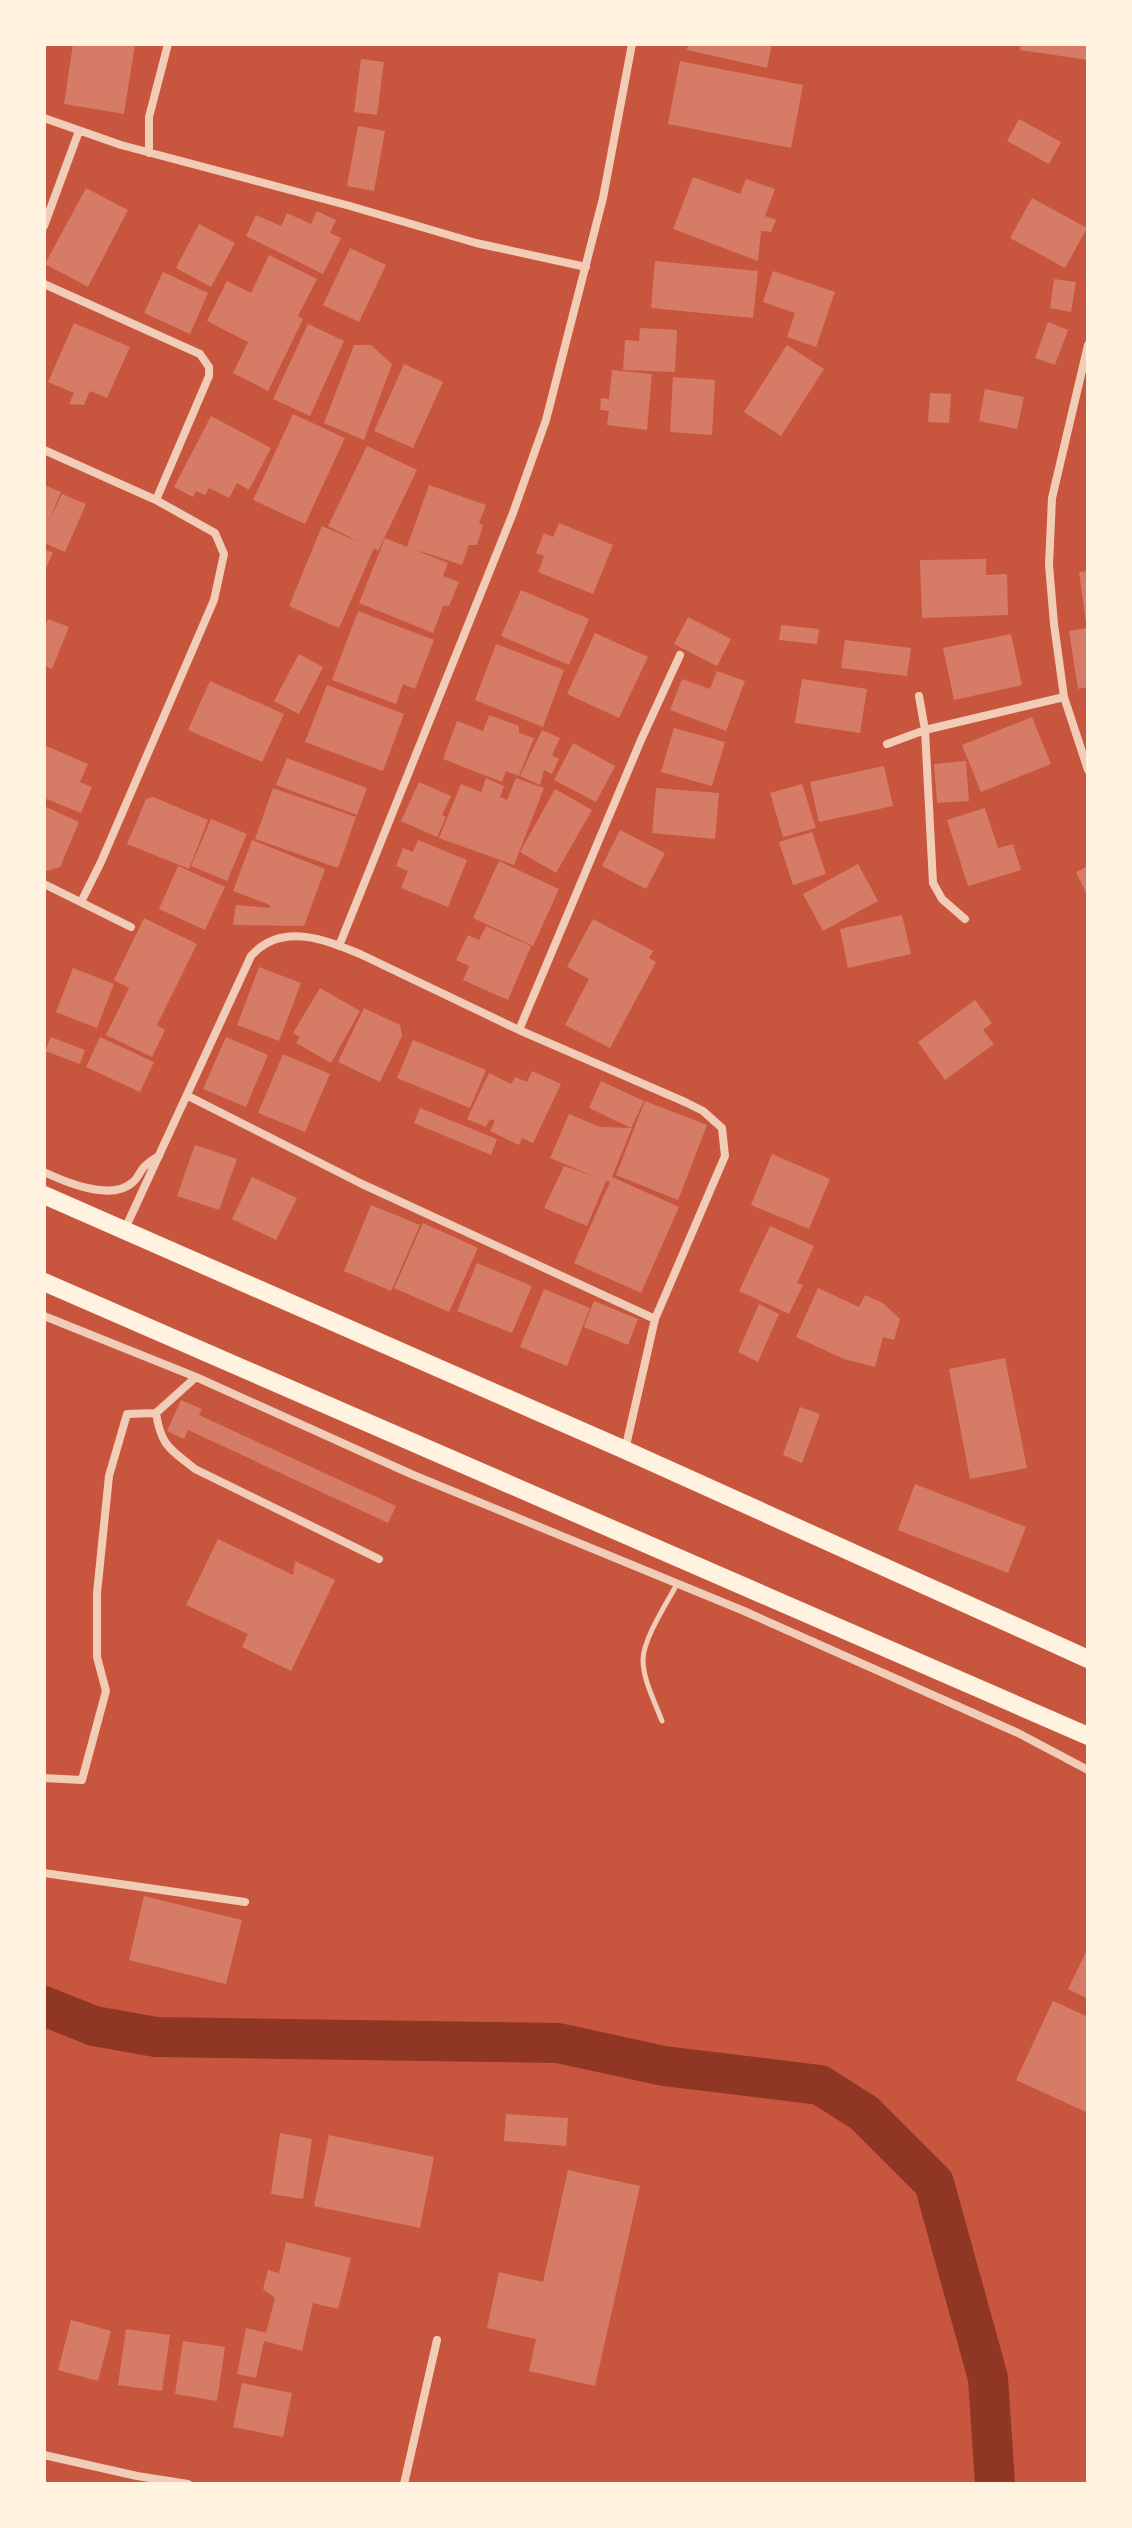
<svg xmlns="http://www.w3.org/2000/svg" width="1132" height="2528" font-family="Overpass,sans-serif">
	<rect width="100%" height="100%" fill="#c8553d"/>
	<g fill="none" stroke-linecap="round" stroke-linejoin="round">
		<path stroke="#8f3625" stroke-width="40" d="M44,2006L94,2026L156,2037L558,2043L664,2066L820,2085L864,2113L934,2183L988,2378L995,2484"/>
	</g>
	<path fill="#d67c66" d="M73,44H135L124,114L64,104Z
		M688,44H772L767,68L687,50Z
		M1021,44H1088V60L1020,50Z
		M361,59L384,62L377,115L354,112Z
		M680,61L803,85L791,148L668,124Z
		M1019,119L1061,142L1049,164L1007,141Z
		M358,126L385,131L374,191L347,186Z
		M693,177L740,194L746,179L775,189L765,216L776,220L771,232L761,231L758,261L673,229Z
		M86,188L128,210L88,287L45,264Z
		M1032,198L1087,228L1065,268L1010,238Z
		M317,211L336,220L330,233L341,238L323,274L246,236L256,215L281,226L287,213L311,224Z
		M199,224L235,243L211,287L176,268Z
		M350,248L386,265L359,322L323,305Z
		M269,255L317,279L298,316L303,319L268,391L233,373L248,342L207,321L227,281L251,293Z
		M655,261L758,271L753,318L651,308Z
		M773,271L835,292L816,347L787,337L795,313L763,302Z
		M163,272L208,293L190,334L144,313Z
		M1054,279L1076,282L1071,312L1050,308Z
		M1048,322L1068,330L1055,365L1035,358Z
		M74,323L130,347L107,398L90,391L84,405L69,404L74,393L48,382Z
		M308,324L344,341L310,416L273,399Z
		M640,328L677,330L675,372L623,370L625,340L639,341Z
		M354,345H371L392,364L364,440L324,423Z
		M787,345L824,369L781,436L744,412Z
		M404,364L443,382L413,448L374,431Z
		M612,370L652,374L647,430L607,425L609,411L600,410L601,398L609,399Z
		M673,377L715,380L712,435L670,432Z
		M985,389L1024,397L1017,429L979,421Z
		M930,393L951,394L949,423L928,422Z
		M293,414L345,438L305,524L253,500Z
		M211,416L271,448L249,490L237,483L229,498L209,488L205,495L196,491L193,497L174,487Z
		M367,446L417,470L378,551L374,548L339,628L289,606L322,526L359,542L328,526Z
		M44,485L61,492L47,525L62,494L86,504L65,552L44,543Z
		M429,485L486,505L479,523L483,525L477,545H469L462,565L411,548L448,563L443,576L459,582L449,606H443L433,633L359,603L385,538L407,547Z
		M559,523L613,545L593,594L538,572L544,556L536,553L544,533L553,537Z
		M44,549L53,553L44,572Z
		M986,559V575L1007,574L1008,615L922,618L920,560Z
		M1088,571V622L1086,623L1079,572Z
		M521,590L589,619L569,665L501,636Z
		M358,611L434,640L415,689L403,684L396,704L332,680Z
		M688,617L731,639L717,666L674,644Z
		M48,619L69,627L52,669L44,666V629Z
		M781,625L819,629L817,644L779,640Z
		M1088,628V687L1078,689L1069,631Z
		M595,633L648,657L619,718L567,694Z
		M1011,634L1022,685L954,700L943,648Z
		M845,640L911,648L907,676L841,668Z
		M496,644L564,670L543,727L475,700Z
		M299,654L323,667L299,714L274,701Z
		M717,671L745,681L726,731L670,710L682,679L710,689Z
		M802,679L867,689L860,733L795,723Z
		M210,681L284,714L262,762L188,730Z
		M327,685L404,714L383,771L305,742Z
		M489,715L519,726V733L534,738L519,776L506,771L502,782L443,759L457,721L483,731Z
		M1032,717L1051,764L981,792L962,745Z
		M674,728L725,742L712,786L661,772Z
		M542,730L560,738L552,755L559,759L552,774L544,770L540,785L520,776Z
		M573,743L615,766L596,802L554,780Z
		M44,745L88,764L80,782L92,787L81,813L44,798Z
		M287,758L367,788L357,815L276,785Z
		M966,761L969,801L937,803L934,764Z
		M884,766L893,806L819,822L810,782Z
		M486,778L504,786L500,797L507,800L516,778L544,788L514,865L439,838L461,784L481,792Z
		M419,782L451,796L442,815L446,817L437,837L401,821Z
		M802,784L816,828L783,837L770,793Z
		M273,788L356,817L338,868L255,839Z
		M656,788L719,793L715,839L652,833Z
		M555,789L592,810L556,873L520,852Z
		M153,797L208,820L189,869L127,844L146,799Z
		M44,806L79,822L60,867L47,871L44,870Z
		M985,808L998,848L1013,844L1021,870L968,886L947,820Z
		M211,819L247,834L227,881L191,866Z
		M620,830L665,853L646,889L602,866Z
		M812,832L826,874L793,885L779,842Z
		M252,840L325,869L304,926L233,925L236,905L270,908V905L233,891Z
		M418,840L467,860L448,907L401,888L408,871L396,866L403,848L413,852Z
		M499,861L559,889L533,946L473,918Z
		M858,864L878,901L823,931L803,894Z
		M178,866L225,887L205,930L159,909Z
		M1088,866V897L1076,872Z
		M902,915L911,954L848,968L840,929Z
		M144,918L197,944L157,1025L165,1030L152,1057L106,1035L129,988L114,980Z
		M593,919L653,951L649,958L656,962L610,1048L565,1025L589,979L567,967Z
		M486,926L531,946L508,1000L463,980L469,966L456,960L468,935L479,940Z
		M259,967L301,983L279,1041L237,1025Z
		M73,968L114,984L97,1028L56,1012Z
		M320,988L360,1011L331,1063L296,1043L300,1037L293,1033Z
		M975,1000L992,1023L983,1030L994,1044L945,1080L918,1042Z
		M364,1008L400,1025L402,1036L380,1082L338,1062Z
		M51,1037L85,1050L80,1064L45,1051Z
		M100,1037L154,1062L140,1092L86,1067Z
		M226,1037L268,1055L246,1107L203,1089Z
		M413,1040L486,1070L470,1108L397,1078Z
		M283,1054L330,1074L305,1132L258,1113Z
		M532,1071L561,1084L533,1143L522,1138L519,1145L490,1131L495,1121L490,1119L486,1127L467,1119L489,1073L511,1084L515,1077L527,1082Z
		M601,1081L644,1101L631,1128L589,1108Z
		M645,1101L707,1125L678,1200L616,1175Z
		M420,1108L497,1139L491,1155L414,1123Z
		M569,1114L600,1127L632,1128L612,1177L679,1207L641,1293L574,1263L610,1182L606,1181L587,1226L544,1208L564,1166L596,1177L550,1158Z
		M195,1145L237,1159L219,1210L177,1196Z
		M772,1154L830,1179L809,1229L751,1205Z
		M252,1177L297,1198L276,1240L232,1219Z
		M371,1205L420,1225L391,1291L344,1271Z
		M423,1223L478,1248L449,1312L394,1288Z
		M770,1226L814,1246L797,1283L803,1285L789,1314L739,1291Z
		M477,1263L532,1286L512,1333L457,1311Z
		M818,1288L859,1307L865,1295L883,1303L900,1319L894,1340L883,1337L875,1367L844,1359L796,1337Z
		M544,1289L590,1308L567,1366L520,1347Z
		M594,1301L638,1319L628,1345L584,1327Z
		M759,1304L779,1314L758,1362L738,1352Z
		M1005,1358L1027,1468L970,1479L949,1369Z
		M181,1400L202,1409L199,1415L396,1506L388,1523L188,1430L184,1439L167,1431Z
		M800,1407L820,1414L802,1463L783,1455Z
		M915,1484L1026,1527L1008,1573L898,1530Z
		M218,1539L293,1575L295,1561L335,1580L291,1671L242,1647L248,1634L186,1605Z
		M144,1896L242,1920L226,1984L129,1960Z
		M1088,1948V1999L1068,1989Z
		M1053,2001L1088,2017V2113L1016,2080Z
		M506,2114L568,2118L566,2146L504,2141Z
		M280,2133L312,2139L303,2199L271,2194Z
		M329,2135L434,2157L420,2228L314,2206Z
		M568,2170L640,2186L595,2386L529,2371L536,2339L487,2328L499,2272L543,2282Z
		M286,2242L351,2258L338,2309L313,2303L302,2351L264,2341L256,2378L237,2374L246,2328L266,2333L275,2298L263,2289L268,2270L279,2273Z
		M71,2320L111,2331L98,2381L58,2370Z
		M126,2329L170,2335L162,2391L118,2385Z
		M183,2341L225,2347L217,2401L175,2394Z
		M242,2383L292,2393L283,2437L233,2427Z"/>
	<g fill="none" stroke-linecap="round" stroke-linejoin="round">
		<path stroke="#f1ccb7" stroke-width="5" d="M662,1721C655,1702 643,1680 643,1660C643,1639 667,1603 677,1584"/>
		<path stroke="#f1ccb7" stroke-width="8" d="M44,118L121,145L350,206L476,243L586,267
			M149,153V117L168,44
			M44,226L79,131
			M44,284L200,354L209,367V376L156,500
			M44,450L156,500L215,533L224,554L214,600L101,862L81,902
			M919,696L925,730L933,883L942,899L965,919
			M1064,697L1054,624L1049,565L1052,498L1088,345
			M887,744L925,730L1064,697L1088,770
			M44,884L131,927
			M339,946L513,513L546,420L603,198L632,44
			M519,1030L641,740L680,655
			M188,1096L362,1184L655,1319
			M44,1172C65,1182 112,1202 133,1182C138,1178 140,1171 144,1167C148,1163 154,1159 159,1156
			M124,1231L251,956C281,922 324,939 360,954L519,1030L685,1102L703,1111L722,1128L725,1156L655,1319L625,1450
			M44,1316L196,1377L411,1474L744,1611L1018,1733L1088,1770
			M196,1377L156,1413C161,1446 170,1449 195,1469L379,1559
			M44,1778L82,1780L106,1691L97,1657V1593L109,1476L127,1414L156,1413
			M44,1873L245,1902
			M44,2455L137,2476L188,2484
			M404,2484L437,2340"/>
		<path stroke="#fff3e0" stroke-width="18" d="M44,1195L625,1450L1088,1659
			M44,1282L1088,1736"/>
	</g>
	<rect width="1132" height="2528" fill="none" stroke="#fff3e0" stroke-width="92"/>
</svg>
